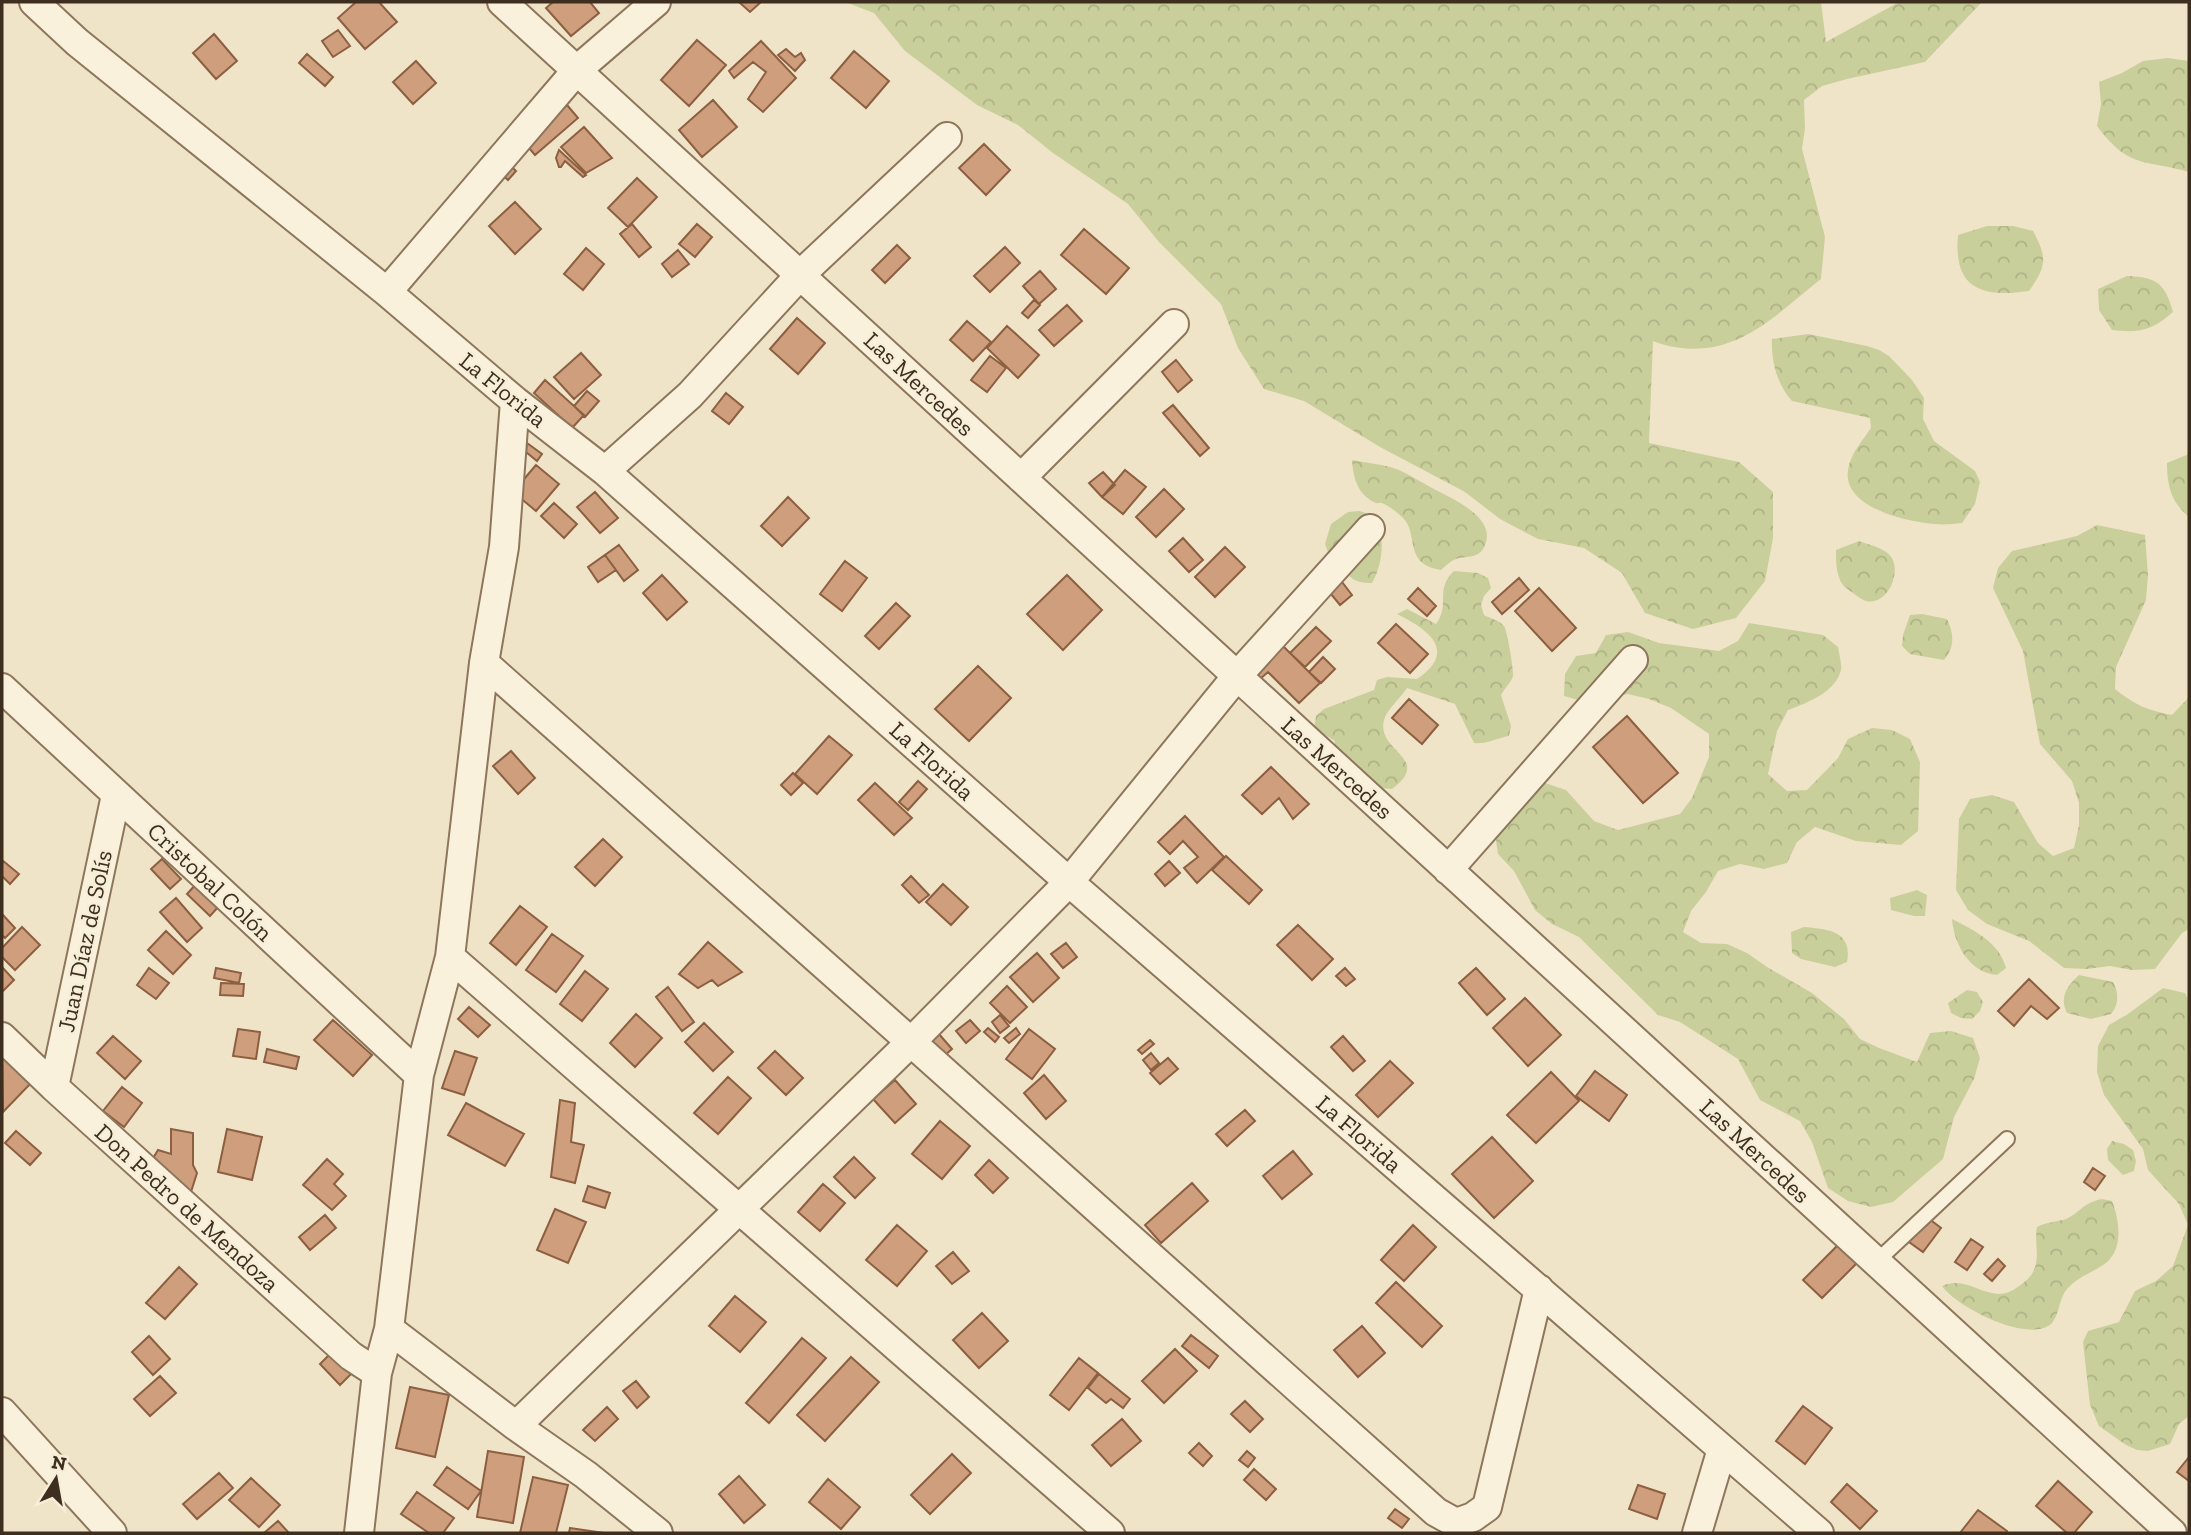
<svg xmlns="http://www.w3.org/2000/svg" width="2191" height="1535" font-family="'Zilla Slab',serif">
	<defs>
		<pattern id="forest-crowns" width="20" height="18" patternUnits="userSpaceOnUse" patternTransform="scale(1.75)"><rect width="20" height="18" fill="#c9cf9b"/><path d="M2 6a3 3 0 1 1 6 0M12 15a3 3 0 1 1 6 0" fill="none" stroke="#aeb285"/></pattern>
	</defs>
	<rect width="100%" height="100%" fill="#f0e4c8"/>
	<path fill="url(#forest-crowns)" d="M845,2H1821L1826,42L1899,2H1982L1925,62L1847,79L1822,86L1804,100L1805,128L1802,149L1825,237L1821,279C1775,315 1738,358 1674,347C1667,346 1659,343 1653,341L1649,443L1739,462L1773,492V538L1765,581L1736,618L1693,629L1645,613L1622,573L1584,548L1538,539L1500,519L1465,492L1380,447L1304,401L1264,389L1238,348L1221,304L1159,242L1128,204L1053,153L1018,125L977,105L905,51L874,13Z
		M2168,58L2189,61V172C2143,159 2129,169 2097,126L2101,104L2099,82L2122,73L2143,61Z
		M1987,226H2013L2033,231C2048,258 2046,267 2029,291C1982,298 1953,289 1958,235Z
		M2127,276C2157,277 2165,283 2173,312C2151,331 2140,333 2112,330L2099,310L2098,289Z
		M1808,334L1867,346L1879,350L1889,356L1912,380L1924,398L1923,419L1934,441L1975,471L1980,482L1975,504L1962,523C1953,524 1944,525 1935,524C1908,522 1842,508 1848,470C1850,454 1863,440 1871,428L1870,418L1792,401C1777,384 1771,361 1772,339Z
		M2189,454V517C2171,502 2167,486 2167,463Z
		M1352,460C1367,463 1384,464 1399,470C1410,475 1421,482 1432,488C1451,498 1497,517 1485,545C1480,558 1470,556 1459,558C1451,560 1447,565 1441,570C1402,564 1420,533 1402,517C1398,513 1389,506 1384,504C1378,501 1379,505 1374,502C1357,494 1353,476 1352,460Z
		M1359,511C1389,517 1385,561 1372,583C1344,584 1349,567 1329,555L1325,544L1331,524L1348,512Z
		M2097,525L2145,535L2148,575L2146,600L2116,667L2115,689C2133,704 2149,711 2172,715L2189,697V929L2182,933L2155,969L2132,970L2110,966L2087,969L2064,968L2029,941L1987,924L1968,910L1956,890L1959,819L1970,799L1992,795L2014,802L2038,843L2053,856L2074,848L2079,825V803L2072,781L2040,744L2023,651L1993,588L1998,568L2012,551L2077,536Z
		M1859,541C1869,545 1886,548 1892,558C1901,574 1887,606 1866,601C1862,600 1856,595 1853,593C1846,588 1841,585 1839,577C1836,569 1836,559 1836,550Z
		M1454,571L1478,573L1488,578L1491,588L1484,596L1481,605L1484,615C1490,618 1500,621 1504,626C1507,630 1514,670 1513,676C1512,681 1504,689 1501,695L1511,726L1509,736C1497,738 1485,745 1474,743L1455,704L1407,688C1401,697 1391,706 1386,715C1369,751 1436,756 1392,789L1370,787L1333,752L1335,741L1314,728L1316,716L1324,709L1374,690L1377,680L1387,677L1417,679C1458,651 1429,630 1397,614L1407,609L1436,624C1451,604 1434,590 1454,571Z
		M1922,614L1947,619C1954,634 1955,647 1944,660L1910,654L1902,646L1903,635L1910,615Z
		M1749,623L1823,635L1838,647C1839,654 1842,664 1841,670C1836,692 1807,703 1788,710L1777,731L1768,774L1787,791L1807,790L1838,758L1848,739L1872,728L1892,730L1910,739L1920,762L1918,831L1901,845L1856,841L1815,827L1797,842L1787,863L1764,869L1740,864L1718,871L1706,892L1691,911L1683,932L1701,943L1727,944L1747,953L1767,967L1812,993L1844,1019L1860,1039L1879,1048L1917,1062L1930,1033L1951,1031L1973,1038L1980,1058L1974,1079L1954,1117L1943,1159L1893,1202L1871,1207L1848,1201L1828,1188L1812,1142L1800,1121L1760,1100L1738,1059L1680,1022L1658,1015L1579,937L1552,924L1535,910L1514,871L1498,854L1491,808L1523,785L1545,783L1566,790L1594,821L1618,830L1680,814L1692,798L1709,757V734L1671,708L1649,699L1628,694L1585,702L1564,696L1565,674L1576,656L1596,653L1606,635L1628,632L1659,643L1719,651L1738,641Z
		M1917,890L1927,895L1925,916H1914L1891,910L1890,898Z
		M1952,919C1974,930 2000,943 2006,968L1997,975C1970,973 1954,945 1952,919Z
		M1804,927C1828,929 1853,931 1847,962L1835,967L1801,959L1792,953L1791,932Z
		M2079,975L2113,982C2119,992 2119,1005 2111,1014L2091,1019L2067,1013C2059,997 2067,986 2079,975Z
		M2163,988L2185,993L2189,1001V1416L2179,1424L2170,1444L2148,1451L2137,1450L2126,1445L2099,1426L2090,1405L2083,1342L2088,1331L2119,1322L2135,1291L2156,1281L2173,1266L2188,1225L2179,1204L2148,1170L2143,1149L2104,1095L2097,1072L2098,1046L2109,1025L2128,1014Z
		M1967,990L1977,992L1983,1002L1980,1011L1972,1019L1961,1018L1951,1013L1948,1003Z
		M2112,1141L2124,1144L2133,1150L2136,1161L2134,1171L2123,1175L2108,1160L2107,1149Z
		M2102,1199L2112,1201C2120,1221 2124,1252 2103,1265C2091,1273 2078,1277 2067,1289C2059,1298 2060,1313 2052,1323C2030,1345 1956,1307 1942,1286C1972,1273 1990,1309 2019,1286C2025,1282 2031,1277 2034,1270C2040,1256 2034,1241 2037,1227C2047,1222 2056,1222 2066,1219C2080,1213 2082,1203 2102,1199Z"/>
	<path fill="#cf9f7d" stroke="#8d5f41" stroke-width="2" d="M356,2H379L397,22L365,49L338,18Z
		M553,2H590L599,13L571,36L546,8Z
		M739,2H761L750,12Z
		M338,30L350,46L333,57L322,41Z
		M214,34L237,61L216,79L193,53Z
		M697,40L726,65L689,106L661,80Z
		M761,41L796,78L763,112L748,99L766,72L753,62L734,78L729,71Z
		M786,49L795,57L801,53L805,60L795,71L778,55Z
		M854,51L889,81L866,108L831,78Z
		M307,54L333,77L325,86L299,63Z
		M416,61L436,83L413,104L393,82Z
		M713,100L737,127L702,157L679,130Z
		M567,105L578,118L535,155L524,142Z
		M584,127L612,158L586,173L561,147Z
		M984,144L1010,170L986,195L959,168Z
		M559,150L586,175L583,177L565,161L561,167H559L556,158Z
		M507,162L516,171L508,180L498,171Z
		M637,178L657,197L628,227L608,208Z
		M515,202L541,229L515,254L489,226Z
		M632,224L651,247L639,257L620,234Z
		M697,224L712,237L695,257L679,244Z
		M1084,229L1129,268L1106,294L1061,255Z
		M897,245L910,258L885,283L872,270Z
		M1005,247L1020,263L990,292L974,276Z
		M586,248L604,264L583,290L564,274Z
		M678,250L689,264L672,277L662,264Z
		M1040,271L1056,289L1039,304L1023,286Z
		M1034,300L1040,305L1028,318L1022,313Z
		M1067,305L1082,321L1054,346L1039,330Z
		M797,318L825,343L798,374L770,349Z
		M967,321L991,342L973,361L950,340Z
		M1007,326L1039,355L1018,378L987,348Z
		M581,353L601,375L574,399L554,377Z
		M990,356L1006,368L987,392L971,380Z
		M1176,360L1192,380L1178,392L1162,372Z
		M545,380L584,415L572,428L534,393Z
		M587,391L599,401L585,417L574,406Z
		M726,393L743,407L729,424L712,411Z
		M1173,405L1209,448L1200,456L1163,413Z
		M527,443L542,454L537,461L526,452Z
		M536,465L559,484L536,511L513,492Z
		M1125,470L1146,487L1123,514L1102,497Z
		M1103,472L1115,485L1102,497L1089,483Z
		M1164,489L1184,509L1156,537L1136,517Z
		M595,492L618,518L600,533L577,507Z
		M788,497L809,518L782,546L761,526Z
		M554,503L577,524L564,538L541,516Z
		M1183,538L1203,560L1189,572L1169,551Z
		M619,545L638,570L624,581L605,555Z
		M1225,547L1245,567L1215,597L1195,577Z
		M605,555L616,570L598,582L588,567Z
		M845,561L867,578L842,611L820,594Z
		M662,575L687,602L667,620L643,593Z
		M1067,575L1102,610L1063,650L1027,614Z
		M1339,578L1352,595L1340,605L1326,588Z
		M1519,578L1529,590L1502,614L1492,602Z
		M1418,588L1436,606L1427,616L1408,599Z
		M1539,588L1576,628L1552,651L1515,611Z
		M896,603L910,616L879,649L865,636Z
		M1396,624L1428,654L1410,673L1378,643Z
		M1316,627L1331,641L1305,667L1290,653Z
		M1277,640L1320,683L1299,703L1268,672L1259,680L1248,669Z
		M1323,657L1335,669L1321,683L1309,672Z
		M978,666L1011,698L969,741L935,709Z
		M1409,699L1438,725L1422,744L1392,718Z
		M1627,716L1678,773L1643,803L1593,747Z
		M829,736L852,755L817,794L795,774Z
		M511,751L535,778L518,794L493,766Z
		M1271,767L1309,804L1293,819L1279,798L1262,814L1242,795Z
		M793,773L803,783L791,795L781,785Z
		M918,781L927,789L908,810L899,802Z
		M875,783L912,818L894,835L858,800Z
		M1185,816L1224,857L1197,883L1184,868L1198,857L1183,841L1170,854L1158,842Z
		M603,839L622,857L595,886L575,867Z
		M1226,856L1262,890L1249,904L1212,870Z
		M162,859L181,879L170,889L151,869Z
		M2,860L19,874L10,884L2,876Z
		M1169,861L1180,873L1165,886L1155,874Z
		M911,876L929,895L919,903L902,885Z
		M197,883L220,905L210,916L187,894Z
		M943,884L968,907L951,925L926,902Z
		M176,898L202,928L187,942L160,912Z
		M520,906L547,927L516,965L490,943Z
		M2,914L15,928L5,938L2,935Z
		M1298,925L1333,959L1312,980L1277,945Z
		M22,927L40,945L15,970L2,957V948Z
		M166,931L191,955L173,974L148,950Z
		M552,934L583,956L556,992L526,970Z
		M708,942L742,972L718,986L712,980L698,988L679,974Z
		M1066,943L1077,957L1063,968L1051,954Z
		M1037,953L1059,978L1033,1002L1010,977Z
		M2,967L14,980L2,992Z
		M149,968L169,983L156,999L137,985Z
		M216,968L241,973L239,983L214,978Z
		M1345,968L1355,979L1346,986L1336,976Z
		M1476,968L1505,999L1487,1015L1459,983Z
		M585,971L608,989L582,1021L560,1004Z
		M2029,979L2059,1008L2047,1019L2031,1006L2014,1026L1998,1011Z
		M221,983L244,984L243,996L220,995Z
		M1007,986L1027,1007L1010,1023L990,1003Z
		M668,987L694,1022L682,1031L656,997Z
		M1525,998L1561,1035L1528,1066L1493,1028Z
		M469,1007L490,1025L478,1037L458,1019Z
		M636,1014L662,1038L635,1067L610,1043Z
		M1000,1015L1009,1026L1000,1033L992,1022Z
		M333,1020L372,1055L353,1076L314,1040Z
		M970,1020L980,1031L966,1043L956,1031Z
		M704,1023L733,1052L713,1071L685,1042Z
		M932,1026L952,1049L943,1057L922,1034Z
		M988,1028L999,1037L995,1042L984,1032Z
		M1016,1028L1020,1034L1009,1043L1004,1038Z
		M238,1029L260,1032L256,1059L233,1056Z
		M1029,1029L1055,1049L1032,1079L1006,1059Z
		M113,1036L141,1061L125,1079L97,1053Z
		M1343,1036L1365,1061L1353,1071L1331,1047Z
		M1150,1040L1154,1044L1142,1054L1138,1050Z
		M267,1049L299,1057L296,1069L264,1062Z
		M455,1051L477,1058L464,1095L442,1088Z
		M775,1051L803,1078L786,1095L758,1068Z
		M1151,1053L1159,1063L1151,1070L1143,1060Z
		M6,1056L32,1082L3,1112L2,1060Z
		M1168,1058L1178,1069L1160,1084L1150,1073Z
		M1390,1061L1413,1083L1378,1117L1356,1095Z
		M1595,1071L1627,1095L1609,1121L1576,1096Z
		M1551,1072L1579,1101L1536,1143L1507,1115Z
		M1044,1075L1066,1101L1046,1119L1024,1093Z
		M728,1077L751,1098L718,1134L694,1113Z
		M895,1080L916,1104L895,1123L873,1099Z
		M122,1087L142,1103L124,1127L103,1111Z
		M560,1100L575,1103L571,1142L584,1145L575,1183L551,1177Z
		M466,1103L524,1134L505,1166L448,1135Z
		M1245,1110L1255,1121L1227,1146L1216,1134Z
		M940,1121L970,1146L942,1179L912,1154Z
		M171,1129L193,1133V1165L197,1173L190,1195L152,1160L158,1150L171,1154Z
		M227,1129L262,1137L252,1180L218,1172Z
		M16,1131L41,1153L30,1165L5,1143Z
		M1492,1137L1533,1181L1494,1218L1452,1174Z
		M1293,1151L1312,1174L1282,1199L1263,1176Z
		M854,1157L875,1178L855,1198L834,1177Z
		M327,1159L343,1174L334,1184L346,1196L332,1210L303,1185Z
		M989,1160L1008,1178L993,1193L975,1175Z
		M2093,1168L2105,1176L2095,1190L2084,1182Z
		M1192,1183L1208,1201L1161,1243L1145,1225Z
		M823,1184L845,1203L820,1231L798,1212Z
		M588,1186L610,1193L605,1208L583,1201Z
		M555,1209L586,1222L568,1263L537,1250Z
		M325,1215L336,1228L310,1250L299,1237Z
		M1928,1218L1941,1228L1923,1252L1909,1242Z
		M897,1225L927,1251L897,1286L866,1260Z
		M1413,1225L1436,1247L1404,1281L1381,1260Z
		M1971,1239L1983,1247L1967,1270L1955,1262Z
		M1840,1243L1859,1261L1822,1298L1803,1280Z
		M953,1252L969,1271L952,1284L936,1266Z
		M1998,1259L2005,1266L1992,1281L1984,1274Z
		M179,1267L197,1284L165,1319L146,1303Z
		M1396,1282L1442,1326L1422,1347L1376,1303Z
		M735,1296L766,1322L740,1352L709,1326Z
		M982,1313L1008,1341L979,1368L953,1340Z
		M1362,1326L1385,1353L1358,1377L1334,1350Z
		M1191,1335L1218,1356L1209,1368L1182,1346Z
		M149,1336L170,1359L153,1375L132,1352Z
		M802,1338L826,1358L769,1423L746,1403Z
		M1175,1349L1197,1371L1164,1403L1142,1381Z
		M333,1351L353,1372L340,1385L320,1364Z
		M851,1357L879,1382L825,1441L797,1415Z
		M1079,1358L1098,1373L1069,1410L1050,1395Z
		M1099,1374L1130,1399L1123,1408L1111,1399L1106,1403L1088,1388Z
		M160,1376L176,1393L150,1416L134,1399Z
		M636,1381L649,1397L637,1408L623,1391Z
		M410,1387L449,1395L435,1457L396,1448Z
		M1245,1401L1263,1419L1250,1432L1231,1414Z
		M1803,1406L1832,1428L1805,1464L1776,1441Z
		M607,1407L618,1419L595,1441L583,1430Z
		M1122,1419L1141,1441L1111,1466L1092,1445Z
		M1199,1443L1212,1456L1203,1466L1189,1453Z
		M488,1451L524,1457L513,1523L477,1517Z
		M1247,1451L1255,1458L1248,1467L1239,1460Z
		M952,1454L971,1473L930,1514L911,1495Z
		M2189,1457V1481L2177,1472Z
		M447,1467L481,1491L468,1509L434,1485Z
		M1254,1469L1276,1489L1266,1500L1244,1480Z
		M219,1473L233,1488L197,1519L183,1504Z
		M739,1476L765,1505L744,1523L719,1494Z
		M533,1477L568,1485L556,1533H520Z
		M251,1478L280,1505L259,1527L229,1500Z
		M828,1479L860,1507L841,1529L809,1502Z
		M2058,1481L2092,1512L2074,1533H2067L2036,1506Z
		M1847,1484L1877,1511L1860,1529L1831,1502Z
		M1638,1485L1665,1494L1657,1519L1629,1509Z
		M417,1492L454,1518L443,1533H429L401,1514Z
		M1395,1509L1409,1519L1402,1528L1388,1518Z
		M1978,1510L2007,1531L2006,1533H1960Z
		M278,1521L289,1533H264Z
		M570,1528L604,1533H569Z"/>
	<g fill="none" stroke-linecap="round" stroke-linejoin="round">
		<defs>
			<path id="lane" d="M1876,1262L2007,1139"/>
			<path id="street" d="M34,2L77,42L387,292L515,401L605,471L1069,882L1819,1533
				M502,2L2172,1533
				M387,292L577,70L656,2
				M605,471L690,395L801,274L947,137
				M1021,478L1174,324
				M484,663L911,1042L1436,1512L1456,1523L1473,1517L1487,1507L1539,1289
				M2,688L419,1075
				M1448,870L1633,660
				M450,957L1110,1533
				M2,1037L54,1087L351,1356L377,1373
				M54,1087L116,795
				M389,1329L516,1426L586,1475L658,1533
				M2,1412L112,1533
				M516,1426L911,1042L1069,882L1237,676L1370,529
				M359,1533L377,1373L389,1329L419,1075L450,957L484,663L504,547L515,401
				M1697,1533L1722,1449"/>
		</defs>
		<use href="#lane" stroke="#8d765c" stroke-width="18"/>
		<use href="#street" stroke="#8d765c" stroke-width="32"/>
		<use href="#lane" stroke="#faf1dc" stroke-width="14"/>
		<use href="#street" stroke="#faf1dc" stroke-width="28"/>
	</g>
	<g text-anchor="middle" stroke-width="5" stroke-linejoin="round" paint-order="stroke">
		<g font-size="24" fill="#3d2e20" stroke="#f7eed8">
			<text transform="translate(919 384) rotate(43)" y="8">Las Mercedes</text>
			<text transform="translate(503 390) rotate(39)" y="8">La Florida</text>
			<text transform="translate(932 761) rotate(42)" y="8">La Florida</text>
			<text transform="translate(1337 768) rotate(42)" y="8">Las Mercedes</text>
			<text transform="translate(210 882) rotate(43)" y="8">Cristobal Colón</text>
			<text transform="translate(85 941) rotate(-78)" y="8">Juan Díaz de Solís</text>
			<text transform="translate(1359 1134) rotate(41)" y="8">La Florida</text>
			<text transform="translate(1755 1151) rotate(43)" y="8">Las Mercedes</text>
			<text transform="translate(187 1208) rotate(42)" y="8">Don Pedro de Mendoza</text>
		</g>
	</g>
	<rect width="2191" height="1535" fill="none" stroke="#3d2e20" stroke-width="7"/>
	<g transform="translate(56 1479) rotate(11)" stroke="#f7eed8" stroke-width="5" paint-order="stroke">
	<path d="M0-5L12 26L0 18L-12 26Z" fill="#3d2e20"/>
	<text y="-10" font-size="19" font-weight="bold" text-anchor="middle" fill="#3d2e20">N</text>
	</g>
</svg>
